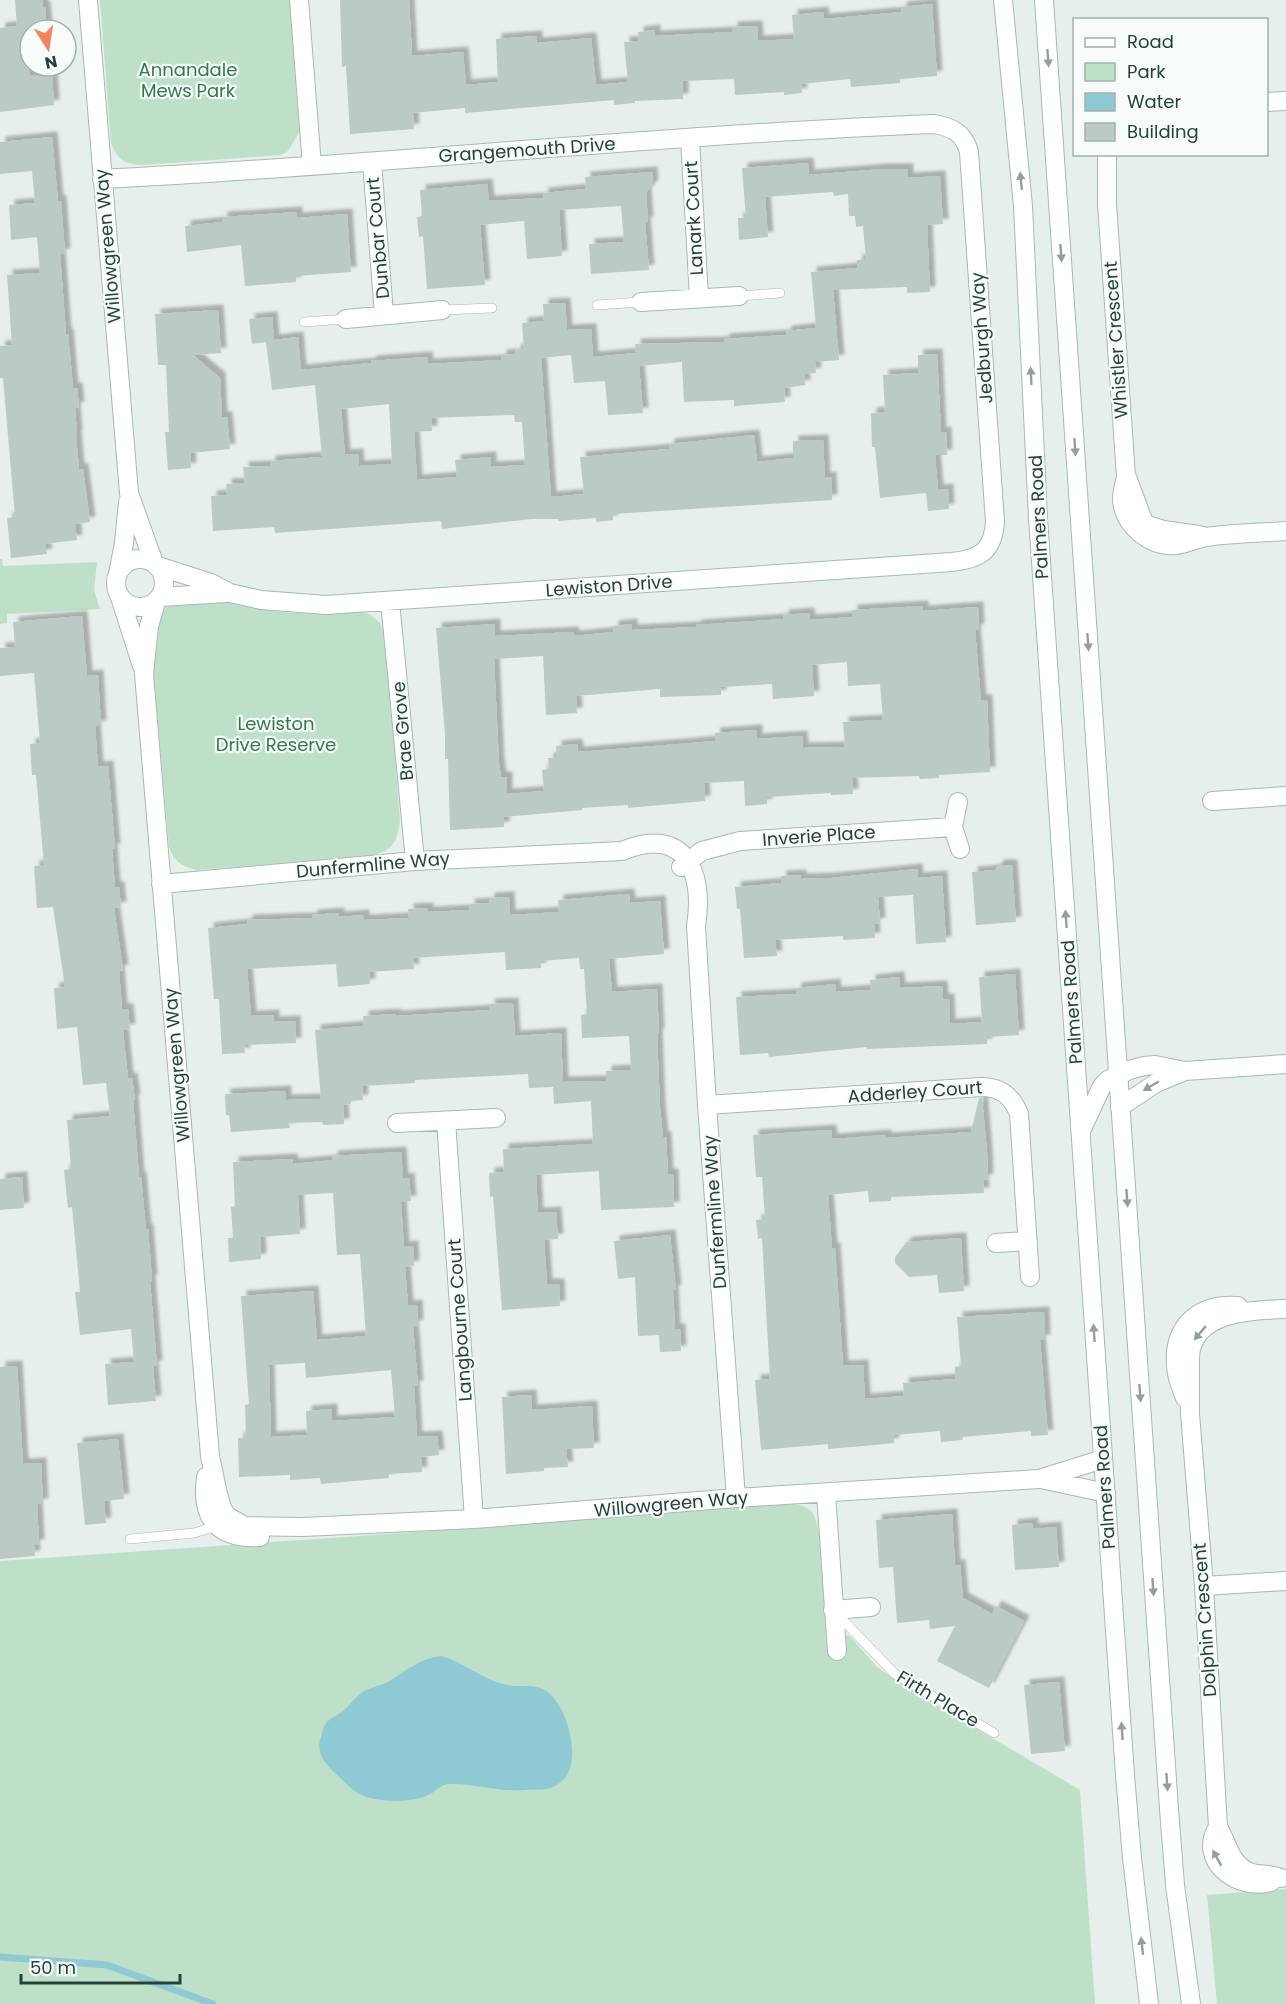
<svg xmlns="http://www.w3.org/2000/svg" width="1286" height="2004" font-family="Poppins,sans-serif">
	<defs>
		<filter id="shadow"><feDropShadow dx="5.5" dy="-5.5" stdDeviation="1.5" flood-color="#0004"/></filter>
	</defs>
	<rect width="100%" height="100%" fill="#e6efeb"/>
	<path fill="#bfe0c8" d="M100,0H293L300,131L288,151L281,155L144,165C126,165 117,160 111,143Z
		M0,559H2L3,566L97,562L94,590L100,609L7,614V623L0,624Z
		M217,599L273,611L293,613L362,612L371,615L380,623L383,630L388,662L400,821C397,843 393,850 371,856L197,870C182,866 174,862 169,847L153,667L159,618L166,607L174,603Z
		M786,1503C795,1504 806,1505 812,1512C825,1529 827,1627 828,1652H845L844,1636L849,1635L877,1667L900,1683L1080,1790L1095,2004H0V1561L475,1528Z
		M1286,1889V2004H1217L1207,1895Z"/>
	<path fill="#8ec9d4" d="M441,1656C464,1662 483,1680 507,1685C519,1687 532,1684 543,1689C567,1701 584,1762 562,1781C550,1792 539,1789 524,1790C498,1792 474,1783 448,1784C439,1785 436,1792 428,1795C412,1803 383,1802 366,1797C353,1792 346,1783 337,1775C325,1764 315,1753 321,1737C323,1730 323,1726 328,1721C332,1717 339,1714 343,1711C350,1705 355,1697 363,1692C370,1687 380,1686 388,1682C405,1671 421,1658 441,1656Z"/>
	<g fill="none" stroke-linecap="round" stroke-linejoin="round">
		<path stroke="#8ec9d4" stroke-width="7" d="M0,1957L107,1965L213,2004"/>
	</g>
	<path fill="#bbcac4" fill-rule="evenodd" filter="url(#shadow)" d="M15,0H42L43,7H45L47,30H30V76L52,74L54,105L0,112V28L17,26Z
		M340,0H409L412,56L463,52L466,85L498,82L496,39L537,36V43L591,38L596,85L628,82L624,42L639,41L638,32L655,30V36L732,32V27L757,26L758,41L794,39L792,15L823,12L824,19L902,12L901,7L932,4L937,76L900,79V83L851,87L850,79L801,84L802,93L784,95V92L735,95L734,79L683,81V99L635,101V103L614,105V100L465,113V108L413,113L414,129L350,134L346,66L342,67Z
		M52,137L58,201H61L65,254H60L66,334H68L73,388H77L79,407L75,408L77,435L76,436L79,469H83L90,522L75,524L77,540L45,544L47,554L11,558L7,518L15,517L3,378H0V346L12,345L7,275L40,273L37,237L11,240L9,205L35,203L32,171L0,174V142Z
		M808,163L809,175L882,169H908V178L940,176L943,224L927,225L930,292L907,293V287L833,290L839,360L815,362L816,373L804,374L805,385L784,388L785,402L734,406V400L684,402L682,362L639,366L643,413L608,415L605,381L574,383L571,355L541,358L551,497L584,494L580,457L669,449V444L754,435L757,462L793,458V441L823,440L825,478L831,477L832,500L613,514V520L596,522V518L559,521L558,519H532L442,529L441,521L275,533L274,527L213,531L211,496L227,495L226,484L245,483L243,467L270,466V461L322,457L315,385L272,390L266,342L252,344L249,319L272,317L274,340L298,337L301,370L371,363V361L427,357L428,364L501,360V355L516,354L515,350L524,349L522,323L544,321L543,304L565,303L567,330L591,329L593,357L636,353L635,344L724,342V339L786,335V331L816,328L811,272L857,268V260L866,259L863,226L856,227L855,216H849L848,194L834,196L833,192L765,197L768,237L739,240L738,218H746L742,168ZM389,404L392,464L359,466L358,454L345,455L341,409ZM514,415L515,422H522L525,465L491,467V457L455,460L457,477L417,480L414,432L432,431L431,418Z
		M652,172L653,184L646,193L648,222H645L649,270L591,274L589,244L624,242L621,206L559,210L562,256L527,259L524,221L480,225L485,285L427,289L423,236L419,237L417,217L422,216L420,190L487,184L489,201L543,198V193L586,189L585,177Z
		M297,212V218L347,214L351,272L296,276V282L245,286L241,245L187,252L185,226L222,222V217Z
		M218,310L221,353L193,355L220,378L222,417H227L230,449L190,453L191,468L168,470L165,432H169L166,365H158L155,314Z
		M937,354L941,433L946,432L947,455H935L938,490L948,489L949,509L928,511L926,493L880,498L875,447H872L871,413L885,412L883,375L918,373V355Z
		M923,606V611L978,607L979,629L975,630L981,700H987L990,772L939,775V778L920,779L919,776L852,778L853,794L831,795V793L767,797V804L745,806L744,781L704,783L705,801L628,808V805L582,808V810L504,817V827L450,830L448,759H445V734L436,628L495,624V636L573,632L574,636L613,632V626L632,624V630L696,627V625L784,619L783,615L809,613L810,620L852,617V610ZM543,656L546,715L577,713L576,696L660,689V697L721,695V687L772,684L773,699L814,696L812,665L847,662L848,686L880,684L883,720L843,722L845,747L803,748L802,736L757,739V730L715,733V741L642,747L578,752L577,744L556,746L557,758H548L549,769L542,770L544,791L507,794V777H501L499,764L494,659Z
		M82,616L87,676L98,675L101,726H95L98,767L108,766L115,849H112L115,887H119L121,907L114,908L123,970L119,971L122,1009H128L130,1029L123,1030L128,1079L132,1078L135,1100H133L139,1177H141L146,1230L148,1229L152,1280L150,1281L157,1366H153L156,1401L108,1405L105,1364L134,1362L131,1329L80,1335L75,1292H80L72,1207L68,1208L64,1170L71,1169L67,1120L110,1116L106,1083L83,1085L77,1027L57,1029L54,988L65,987L53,907L37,908L34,866L44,865L36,775H32L30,744L40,743L34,673L0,676V648L15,647L13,622Z
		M999,865H1012L1016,922L976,925L972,872L995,870Z
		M917,869L918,878L942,876L946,942L916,944L913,895L878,897L880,923L874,924L875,938L843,940V936L775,940L777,956L744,958L740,909H737L735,887L781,883V876L801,875V879L831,878Z
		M629,894L630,903L660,901L664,954L609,959L612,992L657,989L659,1034H657L660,1108L663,1137H666L668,1174H673L674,1207L601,1210L599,1171L536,1175L538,1213L556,1212L558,1239L544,1240L547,1284H559L560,1306L502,1310L493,1196L490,1197L489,1173L504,1172L503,1149L593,1144L591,1101L554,1104L553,1087L529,1088L528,1074L415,1080V1083L362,1086L363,1100L351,1101V1104L343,1105L344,1124L323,1125L322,1122L289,1123L290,1128L231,1132L229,1115H226L225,1094L286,1091V1100L321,1099L315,1030L364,1026L363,1016L396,1014V1016L490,1010L489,1004L513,1003L515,1036L561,1033L563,1082L606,1081V1071L631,1070L629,1036L582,1038L581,1015L587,1014L584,969H580L579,958L541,961V968L506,970L505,952L413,958L414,969L369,972L370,984L338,987L336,964L247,969L251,1016L274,1015V1022L295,1021L296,1043L244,1045L245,1053L222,1054L219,999H214L208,928L247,924V920L312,918V915L339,913V917L364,915V920L409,918L408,909L428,908V912L470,910L469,904L489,903V898L509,897L510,915L559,912L558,900Z
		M1015,974L1019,1035L987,1037V1044L867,1049V1047L769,1057L768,1053L740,1055L736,997L796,994V988L835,984L836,992L871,990L870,980L899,977L900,988L942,986L943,999H949L950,1024L982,1022L979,977Z
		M979,1098H982L987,1152L988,1179L983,1180L984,1193L891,1197V1201L869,1202L868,1191L828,1195L832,1248H835L843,1366L863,1365L865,1399L904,1396L903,1383L955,1379V1367L961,1366L957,1317L1044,1312L1045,1340H1040L1048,1435L1031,1436V1431L962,1437L963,1440L941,1442L940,1431L894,1435V1443L875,1445L828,1449V1444L761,1450L755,1380L770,1379L762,1238L758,1239L756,1220L765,1219L762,1177H756L753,1135L831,1130L832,1139L886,1135V1138L971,1132Z
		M401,1152L403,1179L409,1178L411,1201L401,1202L404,1247L413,1246L414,1266L405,1267L408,1306L417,1305L418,1325L413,1326L418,1386H414L417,1437L437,1436L439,1455L421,1457L422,1472L389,1474V1478L321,1484L320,1478L290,1480V1475L239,1477L238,1438H246L245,1405L249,1404L241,1296L313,1291L317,1340L366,1336L360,1254L337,1255L333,1193L298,1195L300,1234L260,1237L261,1259L229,1262L228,1238H233L231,1207L235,1206L233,1162L292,1159L293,1164L333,1160L332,1156ZM305,1363L306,1378L391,1370L395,1417L332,1421V1409L306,1411L307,1435L271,1437L269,1365Z
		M22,1177L24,1208L0,1210V1179Z
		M670,1235L676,1290H673L675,1329H680L681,1351L660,1352L659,1335L638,1336L635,1277L618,1279L614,1241Z
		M961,1238L964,1291L939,1293L937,1275L909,1277L895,1263V1257L907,1242Z
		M17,1366L23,1464L41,1463L43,1504H37L39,1545H34L35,1556L0,1559V1367Z
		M531,1395L532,1410L592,1406L594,1448L566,1449L568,1467L544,1468V1471L506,1474L502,1397Z
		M118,1439L124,1499L104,1501L106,1523L85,1525L77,1443Z
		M952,1514L955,1565H960L963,1598L992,1614L996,1606L1024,1621L989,1688L937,1661L955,1626L930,1629L929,1620L897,1623L893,1567L879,1568L876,1520Z
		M1033,1523V1529L1056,1527L1059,1567L1015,1570L1012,1525Z
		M1059,1682L1065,1751L1031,1754L1024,1685Z"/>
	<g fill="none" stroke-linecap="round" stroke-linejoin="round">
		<defs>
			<path id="lane" d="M739,296L780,293
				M597,305L641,302
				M442,310L492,308
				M304,322L346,319
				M130,1539L194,1533L217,1526
				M837,1614L895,1674L994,1733"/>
			<path id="street" d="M88,0L129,493L154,563
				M299,0L312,166
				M1266,102L1286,101
				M690,138L699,298
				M1107,154V204L1126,476C1125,483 1122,491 1122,499C1123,525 1150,547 1176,545C1187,544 1197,538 1207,537C1233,533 1260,533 1286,531
				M372,162L384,314
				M102,179C379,165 656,135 934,124C952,127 964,133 969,152L995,522C993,551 980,559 952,562L326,605L261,600L230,593L211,583L158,566
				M641,302L739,296
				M346,319L442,310
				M1127,477L1144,523C1163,533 1182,531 1203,536
				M116 583a24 24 0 1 1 48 0a24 24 0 1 1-48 0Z
				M118,574L124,543L128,502
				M120,597L142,666
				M161,597L226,593
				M390,601L415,861
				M156,602L149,626L144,674L210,1456L218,1494L222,1508L227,1516L245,1526L303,1527L474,1519L736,1498L1039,1479L1103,1459
				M1212,801L1286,796
				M958,802L953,827L960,849
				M681,867L702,851L740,841L953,827
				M161,884L415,861L622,851C684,825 705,871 696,926L707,1105L736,1498
				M707,1105L981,1087C1001,1087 1012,1096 1019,1114L1030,1277
				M1120,1107L1156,1083L1185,1071
				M446,1121L474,1519
				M397,1123L496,1118
				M1081,1131L1102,1086L1108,1080L1129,1070L1144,1066L1155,1065L1185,1071L1286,1064
				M996,1243L1028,1241
				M1185,1398C1181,1387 1176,1377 1176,1365C1173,1325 1200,1303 1238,1306
				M206,1477C200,1520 219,1539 260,1537
				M1041,1479L1106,1493
				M826,1494L837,1651
				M1204,1586L1286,1581
				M833,1610L871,1607
				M1218,1827C1197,1859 1236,1892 1271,1882
				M1281,1878C1271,1874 1262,1875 1252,1873C1230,1866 1228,1843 1218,1827L1204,1586L1190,1414V1357C1192,1312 1251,1310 1286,1309"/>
			<path id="secondary" d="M1003,0L1023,206L1038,518L1125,1775L1132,1858L1149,2004
				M1044,0L1169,1809L1175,1885L1191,2004"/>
		</defs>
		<use href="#lane" stroke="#a8b8b2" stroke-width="10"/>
		<use href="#street" stroke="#a8b8b2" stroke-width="20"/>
		<use href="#secondary" stroke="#a4bbb3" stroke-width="20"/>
		<use href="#lane" stroke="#fff" stroke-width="9"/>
		<use href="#street" stroke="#fff" stroke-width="18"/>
		<use href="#secondary" stroke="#fff" stroke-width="18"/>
	</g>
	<defs><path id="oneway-solid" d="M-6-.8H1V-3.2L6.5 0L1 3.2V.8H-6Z" transform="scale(1.5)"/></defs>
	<g fill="#92a09c">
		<use href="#oneway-solid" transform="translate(1048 58) rotate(86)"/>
		<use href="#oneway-solid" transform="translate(1021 181) rotate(-96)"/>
		<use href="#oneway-solid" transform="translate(1061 253) rotate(86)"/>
		<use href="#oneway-solid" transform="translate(1031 376) rotate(-93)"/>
		<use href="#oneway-solid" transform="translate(1075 447) rotate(86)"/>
		<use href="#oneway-solid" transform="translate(1088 642) rotate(86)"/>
		<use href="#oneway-solid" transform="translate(1066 919) rotate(-94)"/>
		<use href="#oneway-solid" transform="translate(1151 1086) rotate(150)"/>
		<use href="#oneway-solid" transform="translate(1127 1198) rotate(86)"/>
		<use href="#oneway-solid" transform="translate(1094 1333) rotate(-94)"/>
		<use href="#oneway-solid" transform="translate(1200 1333) rotate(130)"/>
		<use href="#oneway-solid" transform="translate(1140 1393) rotate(86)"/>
		<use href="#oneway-solid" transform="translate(1153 1587) rotate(86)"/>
		<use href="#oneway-solid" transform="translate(1122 1731) rotate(-94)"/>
		<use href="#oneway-solid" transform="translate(1167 1782) rotate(86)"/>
		<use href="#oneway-solid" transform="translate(1217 1858) rotate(-119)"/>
		<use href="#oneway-solid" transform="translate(1142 1946) rotate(-97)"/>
	</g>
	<g text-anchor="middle" stroke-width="4.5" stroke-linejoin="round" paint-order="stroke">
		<g font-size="18" fill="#2d7a4b" stroke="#f7fbf9">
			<text x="188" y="76">Annandale<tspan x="188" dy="21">Mews Park</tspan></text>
			<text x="276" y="730">Lewiston<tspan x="276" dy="21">Drive Reserve</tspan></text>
		</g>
		<g font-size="18" fill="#24423a" stroke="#f7fbf9">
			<text transform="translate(527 150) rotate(-4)" y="6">Grangemouth Drive</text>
			<text transform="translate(694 218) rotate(-93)" y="6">Lanark Court</text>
			<text transform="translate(378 238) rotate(-95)" y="6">Dunbar Court</text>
			<text transform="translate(108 246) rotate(-95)" y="6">Willowgreen Way</text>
			<text transform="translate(982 338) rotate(-94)" y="6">Jedburgh Way</text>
			<text transform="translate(1116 340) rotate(-94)" y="6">Whistler Crescent</text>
			<text transform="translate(1039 517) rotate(-93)" y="6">Palmers Road</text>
			<text transform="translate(609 586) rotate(-4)" y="6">Lewiston Drive</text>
			<text transform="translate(403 731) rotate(-95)" y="6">Brae Grove</text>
			<text transform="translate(819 836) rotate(-4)" y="6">Inverie Place</text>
			<text transform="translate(373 865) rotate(-5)" y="6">Dunfermline Way</text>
			<text transform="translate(1072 1002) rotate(-94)" y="6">Palmers Road</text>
			<text transform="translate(177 1065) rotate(-95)" y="6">Willowgreen Way</text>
			<text transform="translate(915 1092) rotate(-4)" y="6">Adderley Court</text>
			<text transform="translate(715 1212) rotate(-94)" y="6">Dunfermline Way</text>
			<text transform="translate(460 1320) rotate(-94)" y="6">Langbourne Court</text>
			<text transform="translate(1105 1487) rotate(-94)" y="6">Palmers Road</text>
			<text transform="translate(671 1504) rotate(-5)" y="6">Willowgreen Way</text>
			<text transform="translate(1205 1620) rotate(-94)" y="6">Dolphin Crescent</text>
			<text transform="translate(938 1699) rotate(31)" y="6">Firth Place</text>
		</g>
	</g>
	<rect x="1073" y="18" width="195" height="138" fill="#f7fbf9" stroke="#a3b1ad" stroke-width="1.5"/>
	<rect x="1085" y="38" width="30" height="9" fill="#ffffff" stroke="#a3b1ad" stroke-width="1.5"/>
	<text x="1127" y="48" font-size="18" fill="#24423a">Road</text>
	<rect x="1085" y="63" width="30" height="18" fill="#bfe0c8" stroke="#a3b1ad" stroke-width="1.5"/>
	<text x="1127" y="78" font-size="18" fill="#24423a">Park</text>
	<rect x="1085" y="93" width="30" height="18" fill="#8ec9d4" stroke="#a3b1ad" stroke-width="1.5"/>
	<text x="1127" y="108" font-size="18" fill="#24423a">Water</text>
	<rect x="1085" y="123" width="30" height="18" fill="#bbcac4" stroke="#a3b1ad" stroke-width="1.5"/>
	<text x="1127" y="138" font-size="18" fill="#24423a">Building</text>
	<g transform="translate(48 48) rotate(168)"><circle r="28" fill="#f7fbf9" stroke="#a3b1ad" stroke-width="1.5"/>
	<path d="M0-4.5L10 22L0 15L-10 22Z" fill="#f4845f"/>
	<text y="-9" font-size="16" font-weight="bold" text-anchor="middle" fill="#24423a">N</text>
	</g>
	<path d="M21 1974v9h159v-9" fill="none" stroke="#24423a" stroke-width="3"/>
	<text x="30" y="1974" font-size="18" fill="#24423a" stroke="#f7fbf9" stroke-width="4.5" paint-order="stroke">50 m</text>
</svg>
